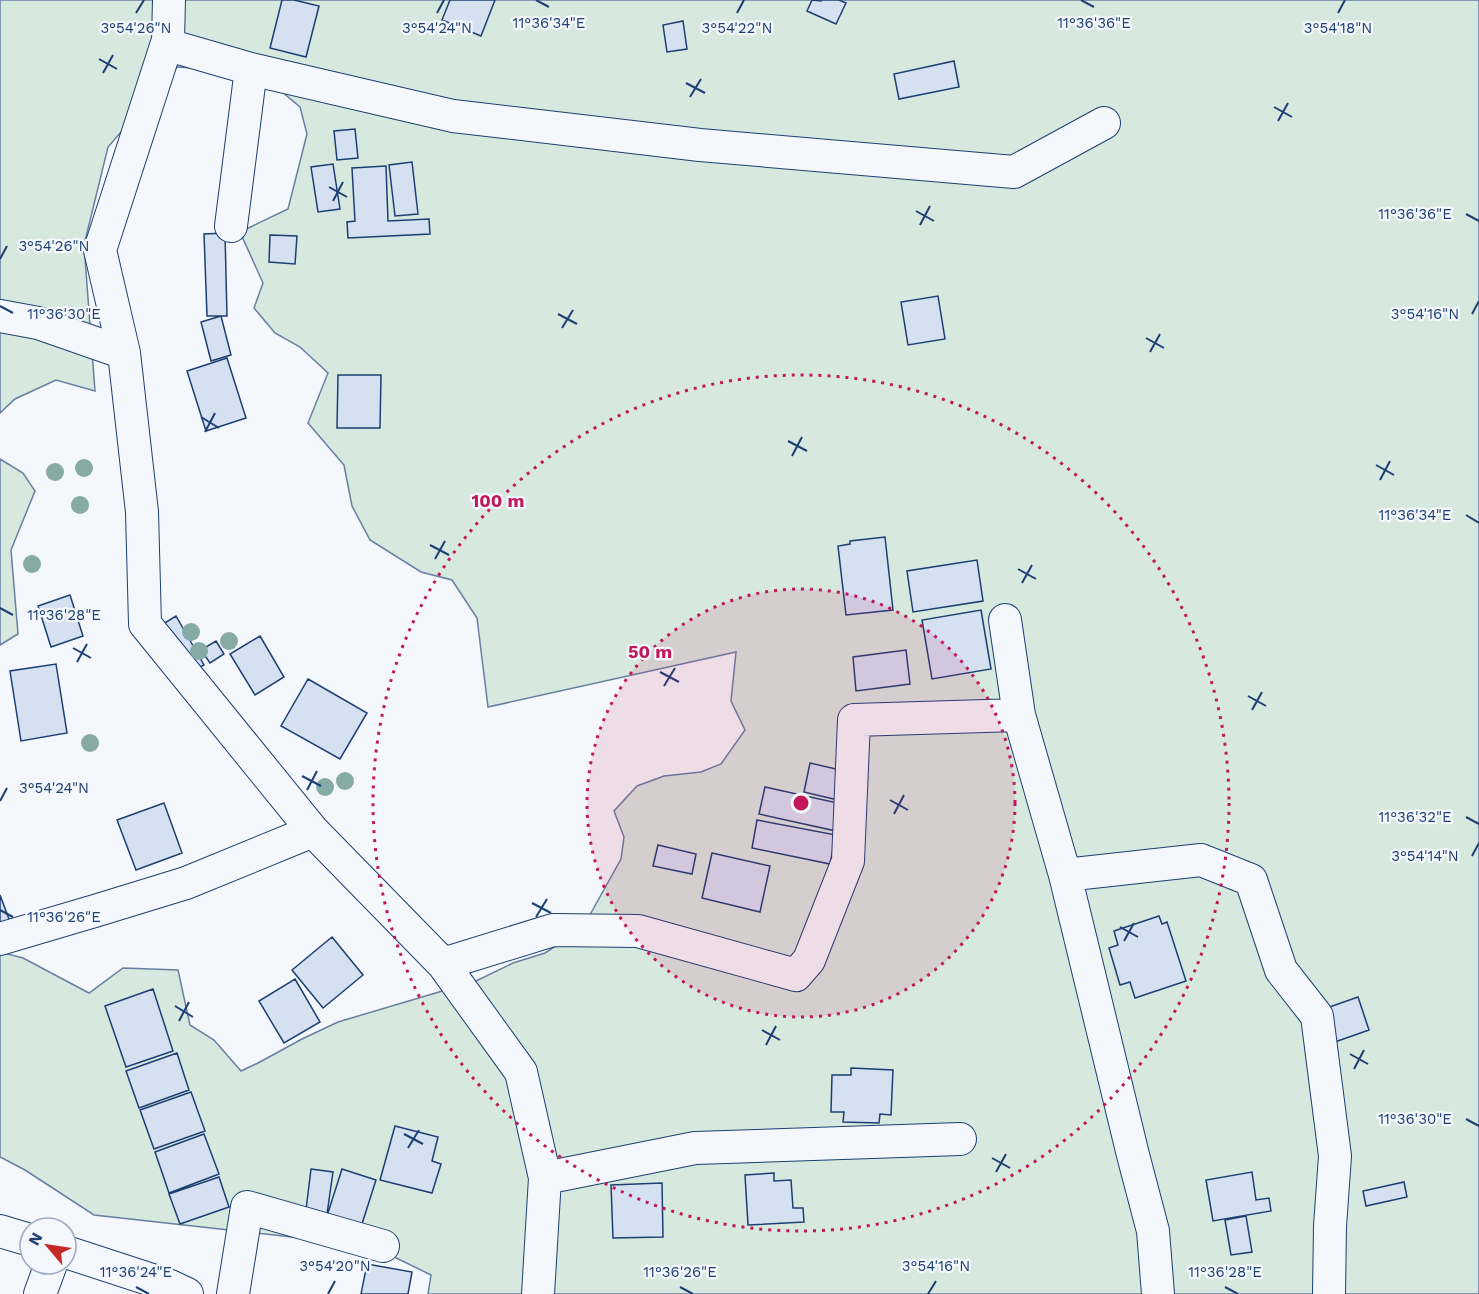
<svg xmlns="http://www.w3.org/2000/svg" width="1479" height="1294" font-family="'Work Sans',sans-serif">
	<rect width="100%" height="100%" fill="#f4f7fb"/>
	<path fill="#d7e8df" stroke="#687fa3" stroke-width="1.5" d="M0,0H1479V1294H428L431,1275L372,1246L94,1215L25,1170L0,1157V952L23,958L89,993L123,968L178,970L190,1025L214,1040L241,1071L258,1063L302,1039L338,1022L476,981L513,963L545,953L556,946L587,920L621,859L624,837L614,811L637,786L664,776L701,772L721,764L745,730L731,701L736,652L488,707L477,618L452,580L421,572L370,540L352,506L344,465L308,423L328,373L300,347L275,333L254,308L263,283L240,232L288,209L307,134L300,107L258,72L177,67L108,147L84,245L95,391L56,380L15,399L0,413Z
		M0,459L23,473L35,491L11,550L18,634L0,645Z"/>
	<path fill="#d5e0f0" stroke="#1d3f73" stroke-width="1.5" d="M282,0H294L319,6L306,57L270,48Z
		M450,0H495L481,36L442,20Z
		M812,0L821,1L822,0H839L846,3L836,24L807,11Z
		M683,21L687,49L667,52L663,25Z
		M954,61L959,87L899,99L894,74Z
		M355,129L358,158L337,160L334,131Z
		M412,162L418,214L395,216L389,165Z
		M333,164L340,209L318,212L311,167Z
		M386,166L388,221L429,219L430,234L348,238L347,222L355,221L352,168Z
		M225,233L227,316H207L204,234Z
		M270,235L297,236L295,264L269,262Z
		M938,296L945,339L908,345L901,302Z
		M221,316L231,355L211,361L201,322Z
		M227,358L246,418L206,431L187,371Z
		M338,375H381L380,428H337Z
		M885,537L893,610L846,615L838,546L850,544V541Z
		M977,560L983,601L913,612L907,571Z
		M70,595L83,636L51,647L38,606Z
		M981,610L991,669L932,679L922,620Z
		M176,616L204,665L191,672L163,624Z
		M260,636L284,677L255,695L230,654Z
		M216,641L224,654L210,663L201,650Z
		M906,650L910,684L856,691L853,657Z
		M56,664L67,733L21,741L10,671Z
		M308,679L367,713L340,759L281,726Z
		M810,763L849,772L842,801L804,792Z
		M765,787L842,804L836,831L759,814Z
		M164,803L182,853L136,870L117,820Z
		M757,820L836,835L830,864L752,848Z
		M658,845L696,854L692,874L653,866Z
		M712,853L770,866L760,912L702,898Z
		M0,895L12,927L0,932Z
		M1159,916L1162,924L1167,922L1186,981L1135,998L1130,982L1120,985L1109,948L1118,945L1114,931Z
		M332,937L363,975L323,1008L292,970Z
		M295,979L320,1022L284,1043L259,1001Z
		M153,989L173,1051L126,1067L105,1006Z
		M1358,997L1369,1030L1332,1043L1321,1010Z
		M177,1053L189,1090L139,1108L126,1071Z
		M851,1068L893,1070L891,1115L880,1114L879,1123L843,1122L844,1112H831L832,1075H851Z
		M191,1092L205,1131L154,1149L140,1110Z
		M395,1126L438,1137L432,1161L441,1164L432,1193L380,1180Z
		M204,1134L219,1174L169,1193L155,1152Z
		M311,1169L333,1172L326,1221L305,1218Z
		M342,1169L376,1180L361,1227L327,1216Z
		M1252,1172L1256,1200L1269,1198L1271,1211L1213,1221L1206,1180Z
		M774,1173V1181L791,1180L793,1208H803L804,1222L748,1225L745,1175Z
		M219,1177L229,1207L180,1224L169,1194Z
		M1404,1182L1407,1197L1366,1206L1363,1191Z
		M662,1183L663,1237L613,1238L611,1185Z
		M1246,1216L1252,1252L1231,1255L1225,1220Z
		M367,1264L412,1272L408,1294H361Z"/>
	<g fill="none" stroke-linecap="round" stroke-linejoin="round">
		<defs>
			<path id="minor" d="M169,0L168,40L175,47L251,69L453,116L700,145L1014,172L1104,123
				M231,226L251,69
				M0,316L38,323L124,353L142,512L145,624L313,831L443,964L521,1072L545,1178L538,1294
				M124,353L100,250L168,40
				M1005,620L1019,715L1065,875L1133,1155L1153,1231L1158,1294
				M1065,875L1201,860L1251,880L1281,970L1317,1016L1335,1156L1330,1226L1329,1294
				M0,939L98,910L186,883L313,831
				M443,964L553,930L638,931L796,975L809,960L848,861L854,720L1019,715
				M545,1178L695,1148L960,1139
				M0,1231L30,1240
				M66,1252L170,1286L187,1294
				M40,1294L51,1264
				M233,1294L247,1207L383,1246"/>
		</defs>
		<use href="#minor" stroke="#1d3f73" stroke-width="34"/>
		<use href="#minor" stroke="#f4f7fb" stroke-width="32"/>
	</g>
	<g fill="#86aba6">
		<circle cx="84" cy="468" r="9"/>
		<circle cx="55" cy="472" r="9"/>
		<circle cx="80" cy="505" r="9"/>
		<circle cx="32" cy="564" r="9"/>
		<circle cx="191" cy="632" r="9"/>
		<circle cx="229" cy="641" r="9"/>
		<circle cx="199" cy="651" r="9"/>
		<circle cx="90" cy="743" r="9"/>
		<circle cx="345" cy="781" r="9"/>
		<circle cx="325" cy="787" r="9"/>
	</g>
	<path fill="none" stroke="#1d3f73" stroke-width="2" d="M536,0L549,7M1081,0L1094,7M136,13L144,0M437,13L444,0M737,13L744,0M1338,13L1345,0M99,59L117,69M103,73L113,55M686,83L705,93M690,97L701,79M1274,107L1292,117M1278,121L1288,103M329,187L347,197M333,201L343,182M916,211L934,221M1466,214L1479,221M920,225L930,206M0,259L7,246M0,306L13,313M558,314L577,324M1472,314L1479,301M562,328L573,310M1146,338L1164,348M1150,352L1160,334M201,417L219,428M205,432L215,413M788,441L807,451M792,456L802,437M1376,465L1394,475M1380,480L1390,461M1466,515L1479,523M430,545L449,555M435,559L445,541M1018,569L1036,579M1022,583L1032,565M0,608L13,615M73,648L91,658M77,662L87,644M660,672L679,682M664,686L675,668M1248,696L1266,706M1252,710L1262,692M302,776L321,786M307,790L317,771M890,800L908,810M0,801L7,788M894,814L904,795M1466,817L1479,824M1472,856L1479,843M532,903L551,913M0,910L13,917M536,917L547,899M1120,927L1138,937M1124,941L1134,923M175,1006L193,1017M179,1021L189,1002M762,1030L780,1040M766,1045L776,1026M1350,1054L1368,1064M1354,1069L1364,1050M1466,1119L1479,1126M404,1134L423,1144M408,1148L419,1130M992,1158L1010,1168M996,1172L1006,1154M136,1287L149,1294M680,1287L693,1294M1225,1287L1238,1294M328,1294L335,1281M928,1294L936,1281"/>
	<circle cx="801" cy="803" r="214" fill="#c2185b" fill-opacity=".12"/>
	<g fill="none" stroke="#c2185b" stroke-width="3" stroke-dasharray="3 6">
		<circle cx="801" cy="803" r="214"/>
		<circle cx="801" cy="803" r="428"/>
	</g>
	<g font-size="15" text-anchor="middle" fill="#1d3f73" stroke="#f4f7fb" stroke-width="4.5" stroke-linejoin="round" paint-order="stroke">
		<text x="549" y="28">11°36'34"E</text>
		<text x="1094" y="28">11°36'36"E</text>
		<text x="136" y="33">3°54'26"N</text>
		<text x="437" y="33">3°54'24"N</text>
		<text x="737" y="33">3°54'22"N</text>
		<text x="1338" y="33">3°54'18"N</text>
		<text x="1415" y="219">11°36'36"E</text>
		<text x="54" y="251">3°54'26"N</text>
		<text x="64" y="319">11°36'30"E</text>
		<text x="1425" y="319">3°54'16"N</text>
		<text x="1415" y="520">11°36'34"E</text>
		<text x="64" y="620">11°36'28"E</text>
		<text x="54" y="793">3°54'24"N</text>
		<text x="1415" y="822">11°36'32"E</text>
		<text x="1425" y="861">3°54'14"N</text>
		<text x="64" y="922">11°36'26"E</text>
		<text x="1415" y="1124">11°36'30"E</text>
		<text x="335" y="1271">3°54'20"N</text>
		<text x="936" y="1271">3°54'16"N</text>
		<text x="136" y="1277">11°36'24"E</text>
		<text x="680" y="1277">11°36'26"E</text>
		<text x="1225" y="1277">11°36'28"E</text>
	</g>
	<circle cx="801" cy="803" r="9" fill="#c2185b" stroke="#f4f7fb" stroke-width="3"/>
	<g font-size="18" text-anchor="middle" font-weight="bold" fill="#c2185b" stroke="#f4f7fb" stroke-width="4.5" stroke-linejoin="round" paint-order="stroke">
		<text x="498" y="507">100 m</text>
		<text x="650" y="658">50 m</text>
	</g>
	<g transform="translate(48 1246) rotate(299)"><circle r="28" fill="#f4f7fb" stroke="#9eadc5" stroke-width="1.5"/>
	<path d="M0-4.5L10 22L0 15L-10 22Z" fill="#c62828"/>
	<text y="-9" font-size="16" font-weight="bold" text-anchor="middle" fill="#1d3f73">N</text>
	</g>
</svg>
